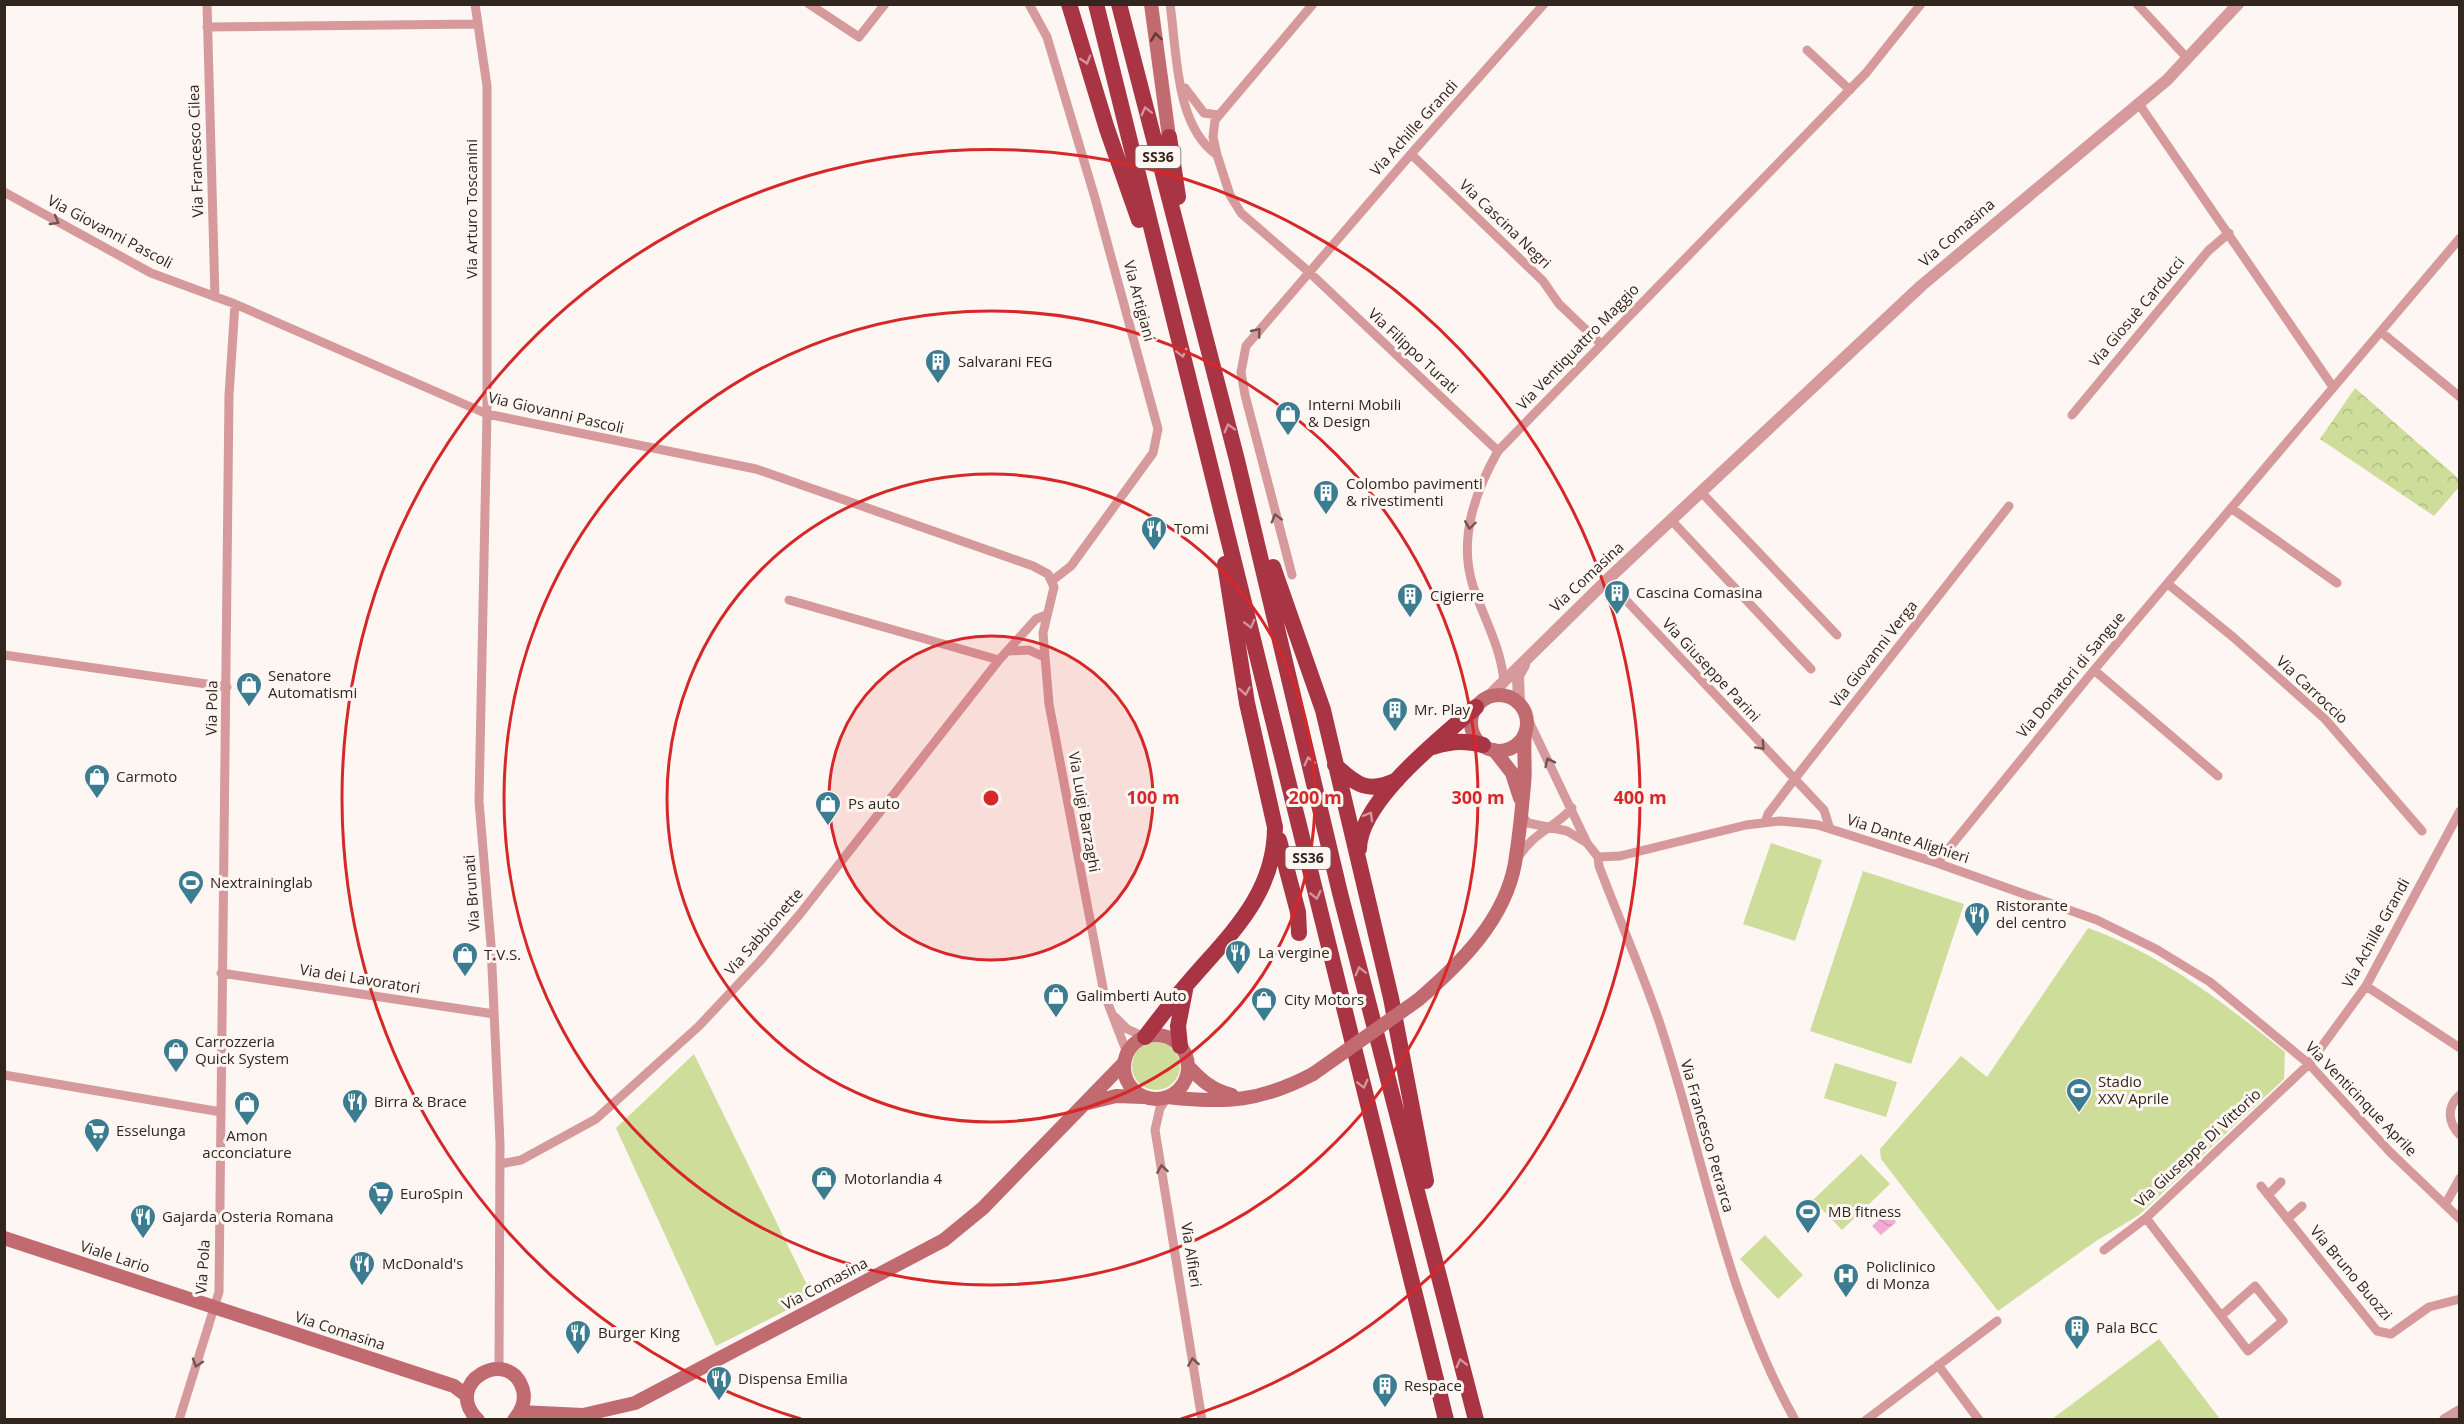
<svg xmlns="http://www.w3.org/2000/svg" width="2464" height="1424" font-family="'Open Sans',sans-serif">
	<defs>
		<pattern id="forest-crowns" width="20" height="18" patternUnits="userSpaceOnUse" patternTransform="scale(1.5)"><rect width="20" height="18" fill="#cedd99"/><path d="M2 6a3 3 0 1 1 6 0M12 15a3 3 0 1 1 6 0" fill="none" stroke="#b1be83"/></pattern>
		<pattern id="water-waves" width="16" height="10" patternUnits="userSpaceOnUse" patternTransform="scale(1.5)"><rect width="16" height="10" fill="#f3aad5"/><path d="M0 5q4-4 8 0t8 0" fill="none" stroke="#d192b6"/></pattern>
	</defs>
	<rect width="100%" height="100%" fill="#fdf6f2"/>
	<path fill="#cedd99" d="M1771,843L1822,860L1795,941L1743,924Z
		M1863,871L1964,904L1911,1064L1810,1031Z
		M2088,928C2163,955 2224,1003 2285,1052L2284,1079L2139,1215L2096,1241L1998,1311L1881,1159L1880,1149L1961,1056L1987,1077Z
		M1132 1066a24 24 0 1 1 48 0a24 24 0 1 1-48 0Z
		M694,1054L813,1297L716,1346L616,1128Z
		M1835,1063L1897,1082L1886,1117L1824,1098Z
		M1861,1154L1890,1184L1842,1230L1813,1200Z
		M1765,1235L1803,1275L1778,1299L1740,1259Z
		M2159,1339L2220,1419H2052Z"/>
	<path fill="url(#forest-crowns)" d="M2355,388L2459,479V487L2434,516L2320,439Z"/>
	<path fill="url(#water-waves)" d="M1887,1212L1896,1222L1881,1235L1872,1226Z"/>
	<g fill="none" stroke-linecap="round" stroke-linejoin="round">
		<path stroke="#d69a9c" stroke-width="9" d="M207,4L215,297
			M475,4L487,86V414L479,801L491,945L500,1143L499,1369
			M809,4L859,37L885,4
			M1029,4L1047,37L1095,198L1158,429L1153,453L1071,566L1053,580
			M1170,4C1177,52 1175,126 1217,155
			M1313,4L1215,120L1213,137L1217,155L1230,195L1241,213L1309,272L1498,451
			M2137,4L2188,59
			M207,27L477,24
			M1807,50L1850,90
			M1185,88L1204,113L1218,115
			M2139,104L2333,387
			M1411,154L1543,281L1559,304L1601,344
			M4,192L151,273L235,304L487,414L756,469L1033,566L1048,574L1054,587L1043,633L1049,704L1104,993L1127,1053
			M2381,332L2460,397
			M2072,415L2208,251L2229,233
			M1702,493L1837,635
			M2231,508L2337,583
			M1672,521L1811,669
			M1292,575L1245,395L1241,372L1246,346L1411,154L1544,4
			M1607,580L1824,810L1830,829
			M2168,584L2233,637L2325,719L2422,831
			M789,600L999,660
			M1009,651L1029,650L1044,657
			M4,655L227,687
			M2094,670L2218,776
			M1504,682C1501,647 1484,619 1473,586C1458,539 1475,492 1498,451L1866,73L1921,4
			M1526,715L1587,843L1598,857L1620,856L1746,825L1780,821L1802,823L1818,825L1937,863L2097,920L2156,949L2210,982L2309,1064L2390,1152L2460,1219
			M1520,813L1528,823L1567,831L1587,843
			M1765,822L1768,814L1793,781L2009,506
			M1598,857L1599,866C1619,919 1642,971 1660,1024C1704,1157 1725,1296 1795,1420
			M1518,858C1533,832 1554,829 1572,808
			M1937,863L2094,670L2460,238
			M221,973L494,1014
			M2366,986L2460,1048
			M1115,1017L1127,1029L1145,1037
			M4,1075L221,1112
			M2460,1095C2446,1107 2448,1123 2460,1135
			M1168,1097L1160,1108L1155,1130L1202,1420
			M500,1164L521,1160L596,1119L699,1026L760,961L800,914L999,660L1036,619L1046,615
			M2261,1186L2377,1331L2391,1334L2429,1307L2460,1299
			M2268,1195L2281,1182
			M2445,1205L2460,1178
			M2146,1218L2248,1351L2283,1321L2255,1286L2221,1316
			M2287,1219L2302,1206
			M2104,1250L2146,1218L2309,1064L2366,986L2460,811
			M1938,1365L1979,1420
			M179,1420L219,1292L229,395L235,304
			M1866,1420L1997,1321"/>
		<path stroke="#d69a9c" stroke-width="12" d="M1487,698L1607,580L1921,286L2167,80L2238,4
			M1519,703L1518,676L1524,665
			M2445,1420L2460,1411"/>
		<path stroke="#c16b70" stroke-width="14" d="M1151,4L1169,137
			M1471 723a28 28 0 1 1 56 0a28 28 0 1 1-56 0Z
			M1494,750L1512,773L1520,798
			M1418,1000C1460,964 1505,920 1515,863C1519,837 1522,810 1524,785C1526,768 1523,751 1525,734
			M1124 1067a32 32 0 1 1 64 0a32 32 0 1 1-64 0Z
			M1188,1066C1202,1081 1212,1090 1232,1095
			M1168,1097C1226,1104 1262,1101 1313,1074
			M1088,1103L1116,1096L1143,1097
			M4,1238L454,1386L467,1396
			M520,1412L583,1415L635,1403L944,1240L983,1208L1123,1064
			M478,1420C440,1383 510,1344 523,1390C526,1402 521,1411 514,1420"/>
		<path stroke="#a83444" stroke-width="16" d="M1069,4L1107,129L1139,220
			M1096,4L1446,1420
			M1119,4L1237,460L1340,893L1476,1420
			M1169,137L1178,197
			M1273,567L1323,710L1391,998L1426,1181
			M1433,747C1450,741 1466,740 1483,745
			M1335,765C1356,785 1368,794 1397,780
			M1279,840L1298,912L1299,933
			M1359,849C1360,800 1441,738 1476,707
			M1145,1037C1159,1019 1173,1000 1188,983C1229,935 1275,895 1275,827L1247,703L1225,564
			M1180,1046L1178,1026L1185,990"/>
		<path stroke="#c16b70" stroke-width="14" d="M1313,1074L1418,1000"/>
	</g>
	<defs><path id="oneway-chevron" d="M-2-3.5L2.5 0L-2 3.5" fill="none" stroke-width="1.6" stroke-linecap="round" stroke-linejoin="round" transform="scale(1.5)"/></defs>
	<use stroke="#5d3b37" href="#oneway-chevron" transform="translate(1156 37) rotate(-98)"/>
	<g stroke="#d2959b">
		<use href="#oneway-chevron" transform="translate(1086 60) rotate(73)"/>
		<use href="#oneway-chevron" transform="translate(1146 111) rotate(-104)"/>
		<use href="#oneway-chevron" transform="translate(1182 353) rotate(76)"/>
		<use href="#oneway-chevron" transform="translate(1229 428) rotate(-105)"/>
		<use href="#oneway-chevron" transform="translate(1250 624) rotate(76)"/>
		<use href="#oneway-chevron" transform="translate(1245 691) rotate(81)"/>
		<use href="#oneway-chevron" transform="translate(1309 761) rotate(-104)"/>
		<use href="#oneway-chevron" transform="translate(1369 816) rotate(-60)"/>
		<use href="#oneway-chevron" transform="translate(1316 895) rotate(77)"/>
		<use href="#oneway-chevron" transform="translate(1360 971) rotate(-104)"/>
		<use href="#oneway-chevron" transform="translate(1363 1084) rotate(76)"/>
		<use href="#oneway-chevron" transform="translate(1461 1363) rotate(-104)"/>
	</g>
	<g stroke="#745450">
		<use href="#oneway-chevron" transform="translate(55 221) rotate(30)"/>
		<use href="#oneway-chevron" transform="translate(1257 332) rotate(-51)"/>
		<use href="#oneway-chevron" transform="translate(1276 518) rotate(-106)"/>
		<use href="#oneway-chevron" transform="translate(1470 525) rotate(98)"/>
		<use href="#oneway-chevron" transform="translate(1761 746) rotate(47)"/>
		<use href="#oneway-chevron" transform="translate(1549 762) rotate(-116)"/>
		<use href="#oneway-chevron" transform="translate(1162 1169) rotate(-99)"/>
		<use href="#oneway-chevron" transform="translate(1193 1362) rotate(-99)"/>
		<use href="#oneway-chevron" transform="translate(197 1363) rotate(108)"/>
	</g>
	<circle cx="991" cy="798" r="162" fill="#d62828" fill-opacity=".12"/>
	<g fill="none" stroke="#d62828" stroke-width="3">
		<circle cx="991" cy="798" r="162"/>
		<circle cx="991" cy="798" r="324"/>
		<circle cx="991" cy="798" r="487"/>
		<path d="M801 1419A649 649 0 1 1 1181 1419"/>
	</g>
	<defs>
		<symbol id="building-pin" viewBox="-11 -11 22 30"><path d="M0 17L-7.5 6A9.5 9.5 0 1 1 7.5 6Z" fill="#3c7c90" stroke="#fdf6f2"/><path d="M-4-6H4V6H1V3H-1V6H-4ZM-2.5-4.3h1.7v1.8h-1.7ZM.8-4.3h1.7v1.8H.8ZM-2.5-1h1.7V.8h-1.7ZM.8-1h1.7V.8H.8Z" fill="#fff"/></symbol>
		<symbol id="shop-pin" viewBox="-11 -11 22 30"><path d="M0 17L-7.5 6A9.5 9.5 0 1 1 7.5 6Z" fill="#3c7c90" stroke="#fdf6f2"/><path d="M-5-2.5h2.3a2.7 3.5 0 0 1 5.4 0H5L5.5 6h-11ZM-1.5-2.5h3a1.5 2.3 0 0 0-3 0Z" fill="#fff"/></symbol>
		<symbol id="restaurant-pin" viewBox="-11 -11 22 30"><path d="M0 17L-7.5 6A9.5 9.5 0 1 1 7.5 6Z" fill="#3c7c90" stroke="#fdf6f2"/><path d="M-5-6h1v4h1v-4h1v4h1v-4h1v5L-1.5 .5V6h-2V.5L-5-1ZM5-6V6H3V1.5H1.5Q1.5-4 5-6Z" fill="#fff"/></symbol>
		<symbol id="stadium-pin" viewBox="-11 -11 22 30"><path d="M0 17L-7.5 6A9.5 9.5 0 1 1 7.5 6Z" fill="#3c7c90" stroke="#fdf6f2"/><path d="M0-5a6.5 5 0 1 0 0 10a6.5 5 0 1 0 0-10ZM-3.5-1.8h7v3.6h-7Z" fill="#fff"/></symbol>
		<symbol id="supermarket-pin" viewBox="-11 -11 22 30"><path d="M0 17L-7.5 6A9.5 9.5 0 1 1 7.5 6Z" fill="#3c7c90" stroke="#fdf6f2"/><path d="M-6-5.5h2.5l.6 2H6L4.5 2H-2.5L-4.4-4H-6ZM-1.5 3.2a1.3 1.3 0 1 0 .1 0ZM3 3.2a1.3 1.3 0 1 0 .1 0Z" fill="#fff"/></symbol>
		<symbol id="hospital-pin" viewBox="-11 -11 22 30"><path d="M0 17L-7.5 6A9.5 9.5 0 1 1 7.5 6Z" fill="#3c7c90" stroke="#fdf6f2"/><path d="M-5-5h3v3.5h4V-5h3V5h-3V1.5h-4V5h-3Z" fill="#fff"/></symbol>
	</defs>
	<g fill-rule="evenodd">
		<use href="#building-pin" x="923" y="347" width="30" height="40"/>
		<use href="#shop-pin" x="1273" y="399" width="30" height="40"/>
		<use href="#building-pin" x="1311" y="478" width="30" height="40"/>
		<use href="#restaurant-pin" x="1139" y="514" width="30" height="40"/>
		<use href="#building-pin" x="1602" y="578" width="30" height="40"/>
		<use href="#building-pin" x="1395" y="581" width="30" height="40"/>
		<use href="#shop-pin" x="234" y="670" width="30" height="40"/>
		<use href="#building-pin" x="1380" y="695" width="30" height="40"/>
		<use href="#shop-pin" x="82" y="762" width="30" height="40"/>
		<use href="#shop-pin" x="813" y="789" width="30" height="40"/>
		<use href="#stadium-pin" x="176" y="868" width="30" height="40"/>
		<use href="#restaurant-pin" x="1962" y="900" width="30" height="40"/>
		<use href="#restaurant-pin" x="1223" y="938" width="30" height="40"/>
		<use href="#shop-pin" x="450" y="940" width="30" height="40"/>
		<use href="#shop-pin" x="1041" y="981" width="30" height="40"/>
		<use href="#shop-pin" x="1249" y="985" width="30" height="40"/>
		<use href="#shop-pin" x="161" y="1036" width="30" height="40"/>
		<use href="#stadium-pin" x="2064" y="1076" width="30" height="40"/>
		<use href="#restaurant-pin" x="340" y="1087" width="30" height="40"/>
		<use href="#shop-pin" x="232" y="1089" width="30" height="40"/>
		<use href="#supermarket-pin" x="82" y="1116" width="30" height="40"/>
		<use href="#shop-pin" x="809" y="1164" width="30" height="40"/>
		<use href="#supermarket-pin" x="366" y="1179" width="30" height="40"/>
		<use href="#stadium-pin" x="1793" y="1197" width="30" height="40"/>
		<use href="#restaurant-pin" x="128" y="1202" width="30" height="40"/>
		<use href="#restaurant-pin" x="347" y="1249" width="30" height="40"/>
		<use href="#hospital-pin" x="1831" y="1261" width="30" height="40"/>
		<use href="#building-pin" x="2062" y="1313" width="30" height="40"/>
		<use href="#restaurant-pin" x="563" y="1318" width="30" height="40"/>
		<use href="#restaurant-pin" x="704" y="1364" width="30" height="40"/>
		<use href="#building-pin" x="1370" y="1371" width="30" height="40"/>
	</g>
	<g text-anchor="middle" stroke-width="6" stroke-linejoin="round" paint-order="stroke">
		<g fill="#fdf6f2" stroke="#6f645e" stroke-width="1.5">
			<rect x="1135.5" y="146" width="45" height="22" rx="4.5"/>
			<rect x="1285.5" y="847" width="45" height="22" rx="4.5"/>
		</g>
		<g font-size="14" font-weight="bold" fill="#32261e">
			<text x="1158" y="162">SS36</text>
			<text x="1308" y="863">SS36</text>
		</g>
		<g font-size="15" fill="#32261e" stroke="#fdf6f2">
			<text transform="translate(1414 128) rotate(-48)" y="5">Via Achille Grandi</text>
			<text transform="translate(196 151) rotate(-92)" y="5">Via Francesco Cilea</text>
			<text transform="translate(472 209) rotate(-90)" y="5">Via Arturo Toscanini</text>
			<text transform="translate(1505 224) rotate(44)" y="5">Via Cascina Negri</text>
			<text transform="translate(110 232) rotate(28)" y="5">Via Giovanni Pascoli</text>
			<text transform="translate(1957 233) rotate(-41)" y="5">Via Comasina</text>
			<text transform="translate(1139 301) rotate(75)" y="5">Via Artigiani</text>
			<text transform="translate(2137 312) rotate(-50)" y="5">Via Giosuè Carducci</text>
			<text transform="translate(1578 347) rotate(-46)" y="5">Via Ventiquattro Maggio</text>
			<text transform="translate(1413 351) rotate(43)" y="5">Via Filippo Turati</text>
			<text transform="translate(556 413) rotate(13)" y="5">Via Giovanni Pascoli</text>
			<text transform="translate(1587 577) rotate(-43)" y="5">Via Comasina</text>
			<text transform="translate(1874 654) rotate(-52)" y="5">Via Giovanni Verga</text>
			<text transform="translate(1711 670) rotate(47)" y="5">Via Giuseppe Parini</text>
			<text transform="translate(2071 675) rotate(-50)" y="5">Via Donatori di Sangue</text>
			<text transform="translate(2312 690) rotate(43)" y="5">Via Carroccio</text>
			<text transform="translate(212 708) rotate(-89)" y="5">Via Pola</text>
			<text transform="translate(1084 812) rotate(80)" y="5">Via Luigi Barzaghi</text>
			<text transform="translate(1908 839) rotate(18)" y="5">Via Dante Alighieri</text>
			<text transform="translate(472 893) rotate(-94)" y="5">Via Brunati</text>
			<text transform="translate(764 932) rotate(-49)" y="5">Via Sabbionette</text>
			<text transform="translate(2376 933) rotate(-61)" y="5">Via Achille Grandi</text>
			<text transform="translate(360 979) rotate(9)" y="5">Via dei Lavoratori</text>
			<text transform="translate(2361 1099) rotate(46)" y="5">Via Venticinque Aprile</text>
			<text transform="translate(1707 1136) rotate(74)" y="5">Via Francesco Petrarca</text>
			<text transform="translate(2198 1148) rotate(-43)" y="5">Via Giuseppe Di Vittorio</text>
			<text transform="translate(1191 1255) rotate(81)" y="5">Via Alfieri</text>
			<text transform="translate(115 1257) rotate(18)" y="5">Viale Lario</text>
			<text transform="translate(203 1267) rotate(-86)" y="5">Via Pola</text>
			<text transform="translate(2351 1273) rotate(50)" y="5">Via Bruno Buozzi</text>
			<text transform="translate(825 1284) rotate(-28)" y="5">Via Comasina</text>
			<text transform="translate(340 1331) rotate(18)" y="5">Via Comasina</text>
		</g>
		<g font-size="15" fill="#32261e" stroke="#fdf6f2" text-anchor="start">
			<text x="958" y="367">Salvarani FEG</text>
			<text x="1308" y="410">Interni Mobili<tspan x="1308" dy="17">&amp; Design</tspan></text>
			<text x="1346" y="489">Colombo pavimenti<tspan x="1346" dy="17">&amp; rivestimenti</tspan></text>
			<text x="1174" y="534">Tomi</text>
			<text x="1636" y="598">Cascina Comasina</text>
			<text x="1430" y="601">Cigierre</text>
			<text x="268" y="681">Senatore<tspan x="268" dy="17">Automatismi</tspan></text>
			<text x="1414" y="715">Mr. Play</text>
			<text x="116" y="782">Carmoto</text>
			<text x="848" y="809">Ps auto</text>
			<text x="210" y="888">Nextraininglab</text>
			<text x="1996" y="911">Ristorante<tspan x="1996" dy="17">del centro</tspan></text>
			<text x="1258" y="958">La vergine</text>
			<text x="484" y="960">T.V.S.</text>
			<text x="1076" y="1001">Galimberti Auto</text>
			<text x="1284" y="1005">City Motors</text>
			<text x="195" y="1047">Carrozzeria<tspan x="195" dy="17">Quick System</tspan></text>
			<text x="2098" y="1087">Stadio<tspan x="2098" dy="17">XXV Aprile</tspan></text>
			<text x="374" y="1107">Birra &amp; Brace</text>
			<text x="116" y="1136">Esselunga</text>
			<text x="247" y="1141" text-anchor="middle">Amon<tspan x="247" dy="17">acconciature</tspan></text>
			<text x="844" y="1184">Motorlandia 4</text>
			<text x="400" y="1199">EuroSpin</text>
			<text x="1828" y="1217">MB fitness</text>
			<text x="162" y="1222">Gajarda Osteria Romana</text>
			<text x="382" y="1269">McDonald's</text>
			<text x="1866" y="1272">Policlinico<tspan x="1866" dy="17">di Monza</tspan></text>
			<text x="2096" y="1333">Pala BCC</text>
			<text x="598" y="1338">Burger King</text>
			<text x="738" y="1384">Dispensa Emilia</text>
			<text x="1404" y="1391">Respace</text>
		</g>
	</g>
	<circle cx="991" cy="798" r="9" fill="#d62828" stroke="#fdf6f2" stroke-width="3"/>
	<g font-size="18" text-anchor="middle" font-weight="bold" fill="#d62828" stroke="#fdf6f2" stroke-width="6" stroke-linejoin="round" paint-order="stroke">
		<text x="1153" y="804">100 m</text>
		<text x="1315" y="804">200 m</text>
		<text x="1478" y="804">300 m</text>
		<text x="1640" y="804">400 m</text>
	</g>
	<rect width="2464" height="1424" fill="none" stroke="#32261e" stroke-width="12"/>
</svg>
